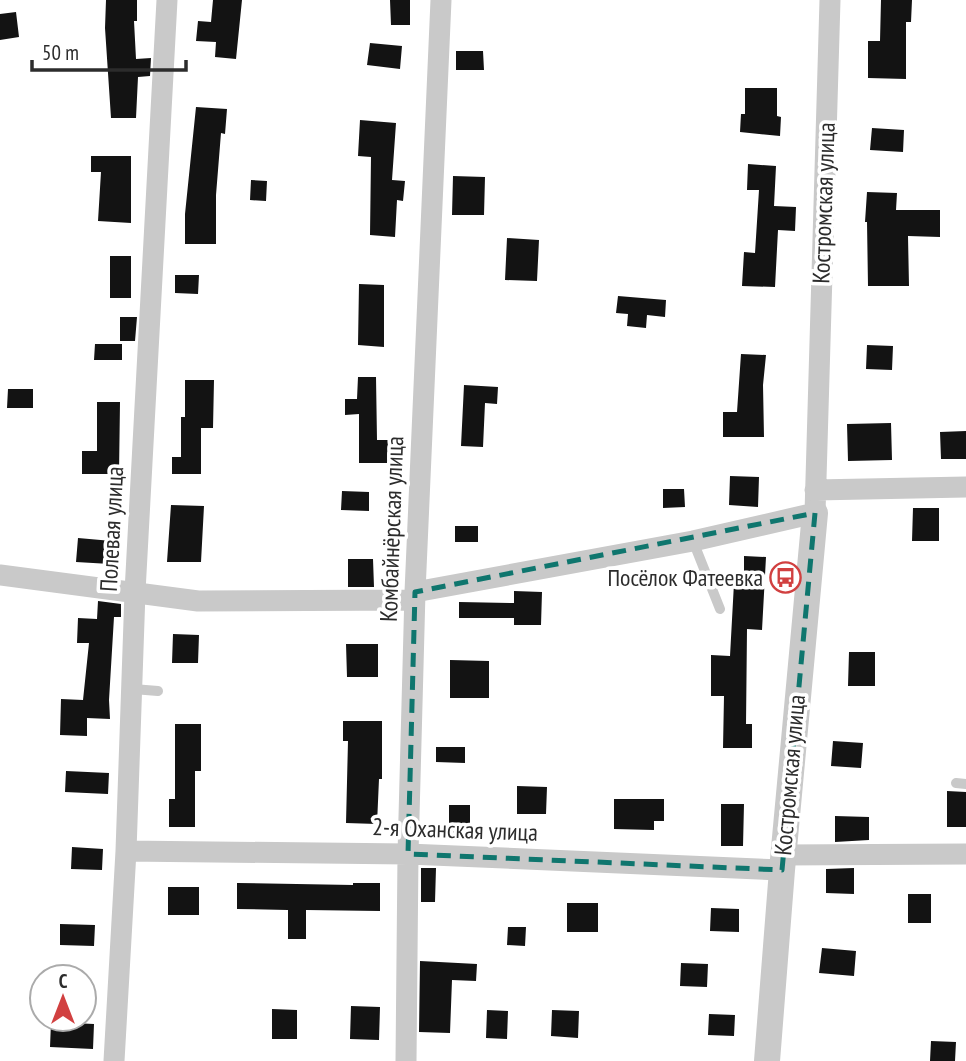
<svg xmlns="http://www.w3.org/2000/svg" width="966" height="1061" font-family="'PT Sans Narrow',sans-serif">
	<rect width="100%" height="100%" fill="#fff"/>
	<path fill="#131313" d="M106,0H137V21H134L136,59L151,58L150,76L138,77L136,118H111L105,28Z
		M213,0H242L236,59L215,57L216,42L196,41L198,21L211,22Z
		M390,0H410V25H391Z
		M881,0H912L911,22H906V79L868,78V41H880Z
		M16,12L19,37L0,40V14Z
		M370,43L402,46L400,69L367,65Z
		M456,51H483L484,70H456Z
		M745,88H777V116L781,117L780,136L740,132L741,114H745Z
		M196,107L227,109L225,134L221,133L216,195V244H185V214Z
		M360,120L396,123L392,180L405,181L403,201L397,200L395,237L370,235L371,157L358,156Z
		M872,128L904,130L903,152L870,150Z
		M91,156H131V223L98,221L101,172H91Z
		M748,164L776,166L774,206L796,207L795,231L778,230L775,287L742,286L744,252L755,253L759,190H747Z
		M453,176L485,177L484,215H452Z
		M251,180L267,181L266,201L250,200Z
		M867,192L897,193L896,210H940V237L908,236L909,286H868L867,222H865Z
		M507,238L539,240L537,281L505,280Z
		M110,256H131V298H110Z
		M175,275H199L198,294L175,293Z
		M359,284L384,285V347L358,345Z
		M618,296L666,300L665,317L647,315L646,328L627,326L628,314L616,313Z
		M120,317H137L135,341H120Z
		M95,344H122V360H94Z
		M867,345L893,346L892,370L866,369Z
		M741,354L766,355L763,385L764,437H723V412H737Z
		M358,377H376L377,440H388L387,463H359V414L345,415V399H357Z
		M185,380H214L213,428H201V474H172V457H181V417H185Z
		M464,385L498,387L497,404L485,403L483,447L461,446Z
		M8,389H33V408H7Z
		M97,402H120L119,474H82V451H97Z
		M891,423L892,460L848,461L847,424Z
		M966,431V459H941L940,432Z
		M730,476L759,477L758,507L729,505Z
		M663,489H684L685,507L663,508Z
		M342,491L369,492V511L341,510Z
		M171,505L204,506L201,562H167Z
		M913,508H939V541H912Z
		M455,526H478V542H455Z
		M78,538L112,541L110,564L76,562Z
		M744,556L766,557L762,630L747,629L746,724H752V748H723L724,696H711V655L730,656L734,583L744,584Z
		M348,559H373L374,587H348Z
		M514,591L542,592L541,625H514V618H459V602L514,603Z
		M98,601L121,604V617H114L109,700L110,719L87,718V736L60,735L61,699L83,700L89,643H77L78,618L97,619Z
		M173,634L199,635L198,663H172Z
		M346,644H378V677H347Z
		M849,652H875V686H848Z
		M450,660L489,661V698H450Z
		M343,721H382V779H379L377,824L346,823L348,741H343Z
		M175,724H201V771H195V827H169V799H175Z
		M833,741L863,743L861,768L831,766Z
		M436,747H465V763L436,762Z
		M66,771L109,773L108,794L65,792Z
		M517,786L547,787L546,814H517Z
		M947,791L966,792V827H947Z
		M614,799H664V821H654V830L614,829Z
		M721,804H744L743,846H721Z
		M449,805H470V834H449Z
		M835,816L869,817V840L835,842Z
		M72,847L103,849L102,870L71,869Z
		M421,868H436L435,902H421Z
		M854,868V894L826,893V869Z
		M237,883L353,885V883H380V911L306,910V939H288V910L237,909Z
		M168,887H199V915H168Z
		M908,894H931V923H908Z
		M567,903H598V932H567Z
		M711,908L739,909V932L710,931Z
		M60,924L95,925L94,946L60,945Z
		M508,927H526L525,946L507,945Z
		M822,948L856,951L854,976L819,973Z
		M420,961L477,964L476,981L452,980L450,1033L419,1032Z
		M681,963L708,964L707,987L680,986Z
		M351,1006L380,1007L379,1040L350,1039Z
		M272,1009L297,1010V1039H272Z
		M487,1010L508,1011L507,1039L486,1038Z
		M552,1010L579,1011L578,1038L551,1036Z
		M709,1014L735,1015L734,1036L708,1035Z
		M51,1022L94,1024L93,1049L50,1047Z
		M931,1041L956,1042L955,1061H930Z"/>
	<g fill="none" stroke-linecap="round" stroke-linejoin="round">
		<path stroke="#c9c9c9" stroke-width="10" d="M693,541L720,609
			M133,689L158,691
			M956,783L966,784"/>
		<path stroke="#c9c9c9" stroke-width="21" d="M815,490L966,487
			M0,575L198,601L414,600
			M415,592L693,541L815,513L830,0
			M126,851L408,854L782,870
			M783,855L966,854
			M114,1061L126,851L135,592L167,0
			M406,1061L408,854L415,592L441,0"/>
		<path stroke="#c9c9c9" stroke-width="26" d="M767,1061L782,870L815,513"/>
	</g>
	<path fill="none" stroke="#0f766e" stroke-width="5" stroke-dasharray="14 9" stroke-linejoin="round" d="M815,513L782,870L408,854L415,592Z"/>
	<defs>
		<symbol id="bus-ring" viewBox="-11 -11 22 22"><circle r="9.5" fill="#fff" stroke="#d14040" stroke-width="1.5"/><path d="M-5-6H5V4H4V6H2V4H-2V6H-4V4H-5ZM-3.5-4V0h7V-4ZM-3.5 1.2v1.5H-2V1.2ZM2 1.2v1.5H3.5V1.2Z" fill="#d14040"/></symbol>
	</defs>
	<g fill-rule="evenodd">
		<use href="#bus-ring" x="768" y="560" width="35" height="35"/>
	</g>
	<g text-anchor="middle" stroke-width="7" stroke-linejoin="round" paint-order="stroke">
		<g font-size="24" fill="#2c2c2c" stroke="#fff">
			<text transform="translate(824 203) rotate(-88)" y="8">Костромская улица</text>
			<text transform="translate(112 529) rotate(-87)" y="8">Полевая улица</text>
			<text transform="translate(392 529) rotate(-88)" y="8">Комбайнёрская улица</text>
			<text transform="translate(790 775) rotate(-85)" y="8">Костромская улица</text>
			<text transform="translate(455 830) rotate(2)" y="8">2-я Оханская улица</text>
		</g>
		<g font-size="24" fill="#2c2c2c" stroke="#fff" text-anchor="end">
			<text x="763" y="586">Посёлок Фатеевка</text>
		</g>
	</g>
	<g transform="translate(63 998)"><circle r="33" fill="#ffffff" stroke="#ababab" stroke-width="2"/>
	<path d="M0-5L12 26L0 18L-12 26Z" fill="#d14040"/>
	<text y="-10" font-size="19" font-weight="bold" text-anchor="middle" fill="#2c2c2c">С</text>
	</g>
	<path d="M32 60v10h154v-10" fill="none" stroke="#2c2c2c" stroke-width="3.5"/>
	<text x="42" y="60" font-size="21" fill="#2c2c2c" stroke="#ffffff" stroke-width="5" paint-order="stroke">50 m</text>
</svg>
